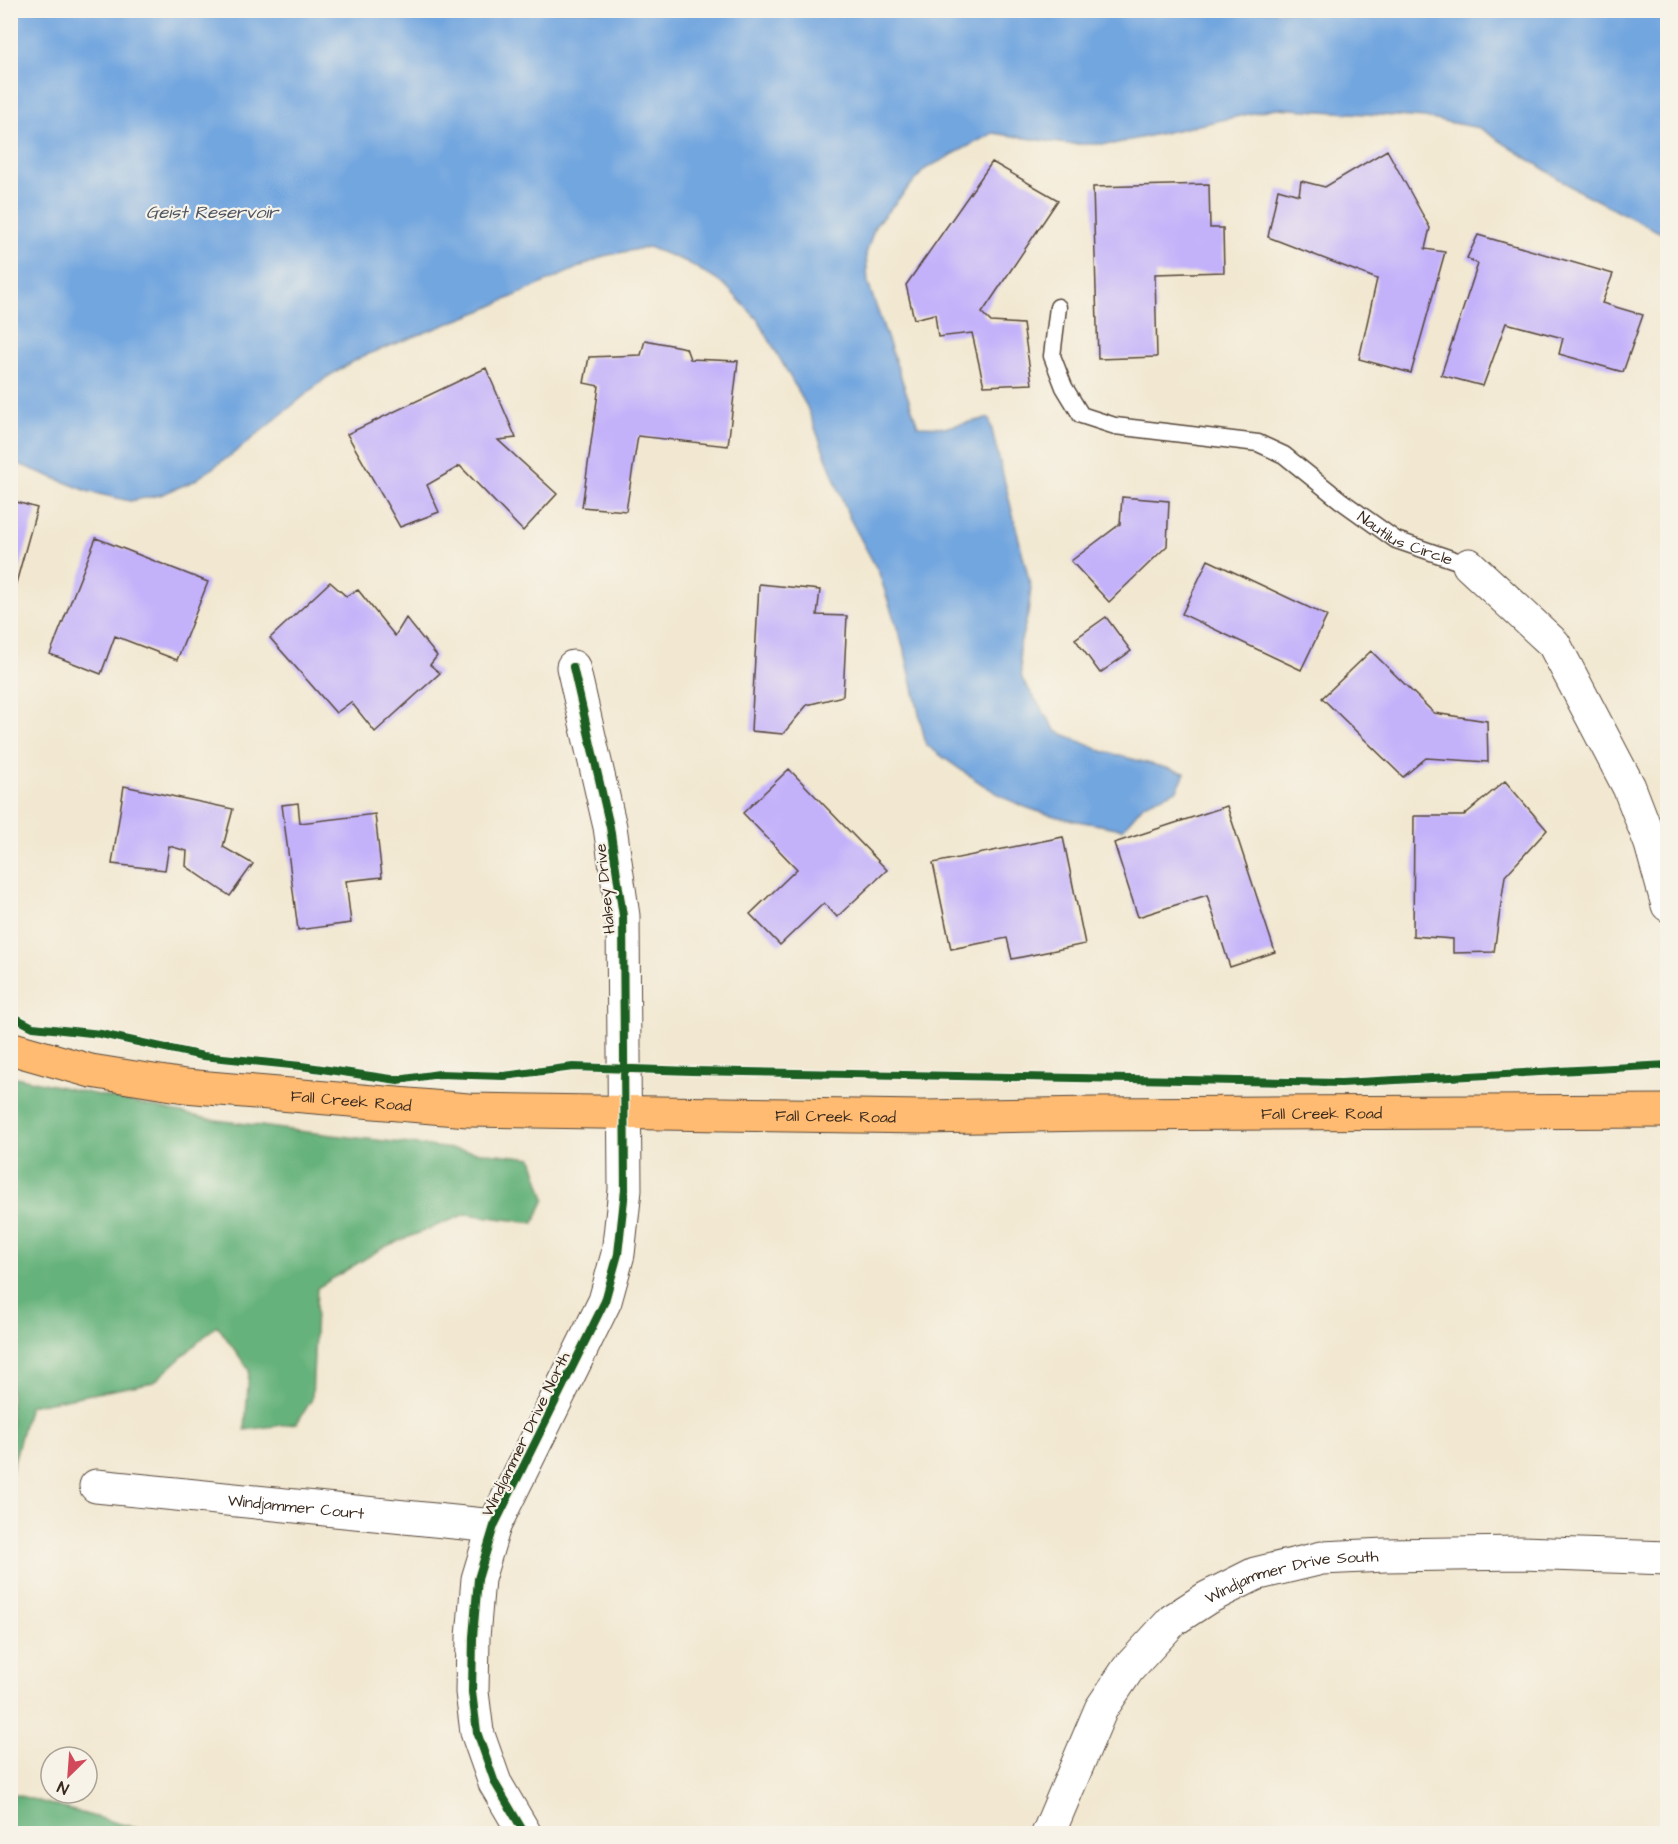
<svg xmlns="http://www.w3.org/2000/svg" width="1678" height="1844" font-family="'Architects Daughter',sans-serif">
	<rect width="100%" height="100%" fill="#f7f3e8"/>
	<filter id="ink" filterUnits="userSpaceOnUse"><feTurbulence type="fractalNoise" baseFrequency=".0167" numOctaves="2"/><feDisplacementMap in="SourceGraphic" scale="12" xChannelSelector="R" yChannelSelector="G"/><feConvolveMatrix kernelMatrix="1 2 1 2 8 2 1 2 1" color-interpolation-filters="sRGB"/></filter>
	<filter id="wash" filterUnits="userSpaceOnUse"><feTurbulence type="fractalNoise" baseFrequency=".008" numOctaves="4" result="noise"/><feDisplacementMap in="SourceGraphic" scale="24" xChannelSelector="R" yChannelSelector="G"/><feGaussianBlur stdDeviation="1.35" result="paint"/><feColorMatrix in="noise" values="0 0 0 0 0 0 0 0 0 0 0 0 0 0 0 0 0 1.4 0 .05"/><feComposite in="paint" operator="in"/></filter>
	<g filter="url(#wash)">
		<rect width="100%" height="100%" fill="#f2e8d1"/>
		<path fill="#66b27c" stroke="#506e4d" stroke-width="1.5" d="M11,1076L209,1119L298,1131L532,1158L545,1199L534,1223L466,1214L384,1247L317,1288L312,1399L297,1423L245,1430L249,1370L217,1325L154,1382L29,1406L11,1473Z
			M10,1793L142,1830L151,1833H11Z"/>
		<path fill="#72a6df" stroke="#56687e" stroke-width="1.5" d="M11,10L1667,11V236L1575,189L1480,128L1425,118L1276,108L1113,144H1066L993,133L925,169L875,226L866,254L868,283L918,426L947,427L989,418L1031,588L1028,614L1019,648L1022,679L1056,731L1102,751L1185,773L1177,790L1144,804L1123,829C1091,823 1058,819 1028,808C994,796 955,765 926,745L905,652L879,573L849,517L807,407L758,320L725,285L687,262L648,247L604,256L481,311L361,357L327,377L238,450L194,481L160,495L130,501L90,492L11,461Z"/>
		<g id="blocks">
			<path fill="#c3b1fa" d="M1387,150L1430,228L1425,249L1445,252L1411,373L1359,359L1377,279L1268,237L1278,189L1299,195L1301,181L1325,187Z
				M992,162L1058,200L982,313L991,322L1023,324L1032,384L984,386L972,333L938,337L935,314L914,319L906,285Z
				M1209,184L1210,228H1223L1224,272L1155,274L1157,357L1098,359L1093,187Z
				M1478,235L1613,274L1602,303L1643,315L1623,372L1559,354L1563,338L1506,323L1483,386L1441,375L1478,264L1467,258Z
				M645,340L686,348L690,359L738,361L728,446L638,436L626,511L582,507L599,386L584,383L589,357L641,355Z
				M486,368L516,438L498,440L557,494L523,531L460,466L427,485L439,512L400,527L347,434Z
				M1122,497L1169,501L1167,546L1109,602L1071,561L1120,524Z
				M10,500L37,508L11,601L10,600Z
				M96,538L208,582L177,660L115,636L101,674L50,654Z
				M1208,560L1327,616L1301,670L1182,614Z
				M330,582L346,596L358,590L395,636L406,618L437,656L430,665L440,673L375,732L351,702L336,713L270,638Z
				M759,584L820,590L817,615L847,616L843,696L807,705L783,734L751,731Z
				M1106,617L1131,651L1100,673L1075,639Z
				M1371,651L1434,713L1487,721L1488,762L1426,758L1403,777L1322,698Z
				M789,769L887,870L837,917L824,903L780,945L750,914L797,869L743,813Z
				M1505,781L1547,830L1505,876L1494,952L1453,953V939L1413,936L1414,816H1463Z
				M124,786L233,809L223,847L253,864L230,896L186,866L187,851L169,846L165,870L112,864Z
				M298,803L300,823L375,814L382,877L346,881L351,923L298,930L282,805Z
				M1227,806L1275,952L1230,967L1207,895L1138,917L1114,843Z
				M1063,837L1085,944L1012,959L1007,938L951,949L933,863Z"/>
		</g>
	</g>
	<g filter="url(#ink)">
		<use href="#blocks" fill-opacity="0" stroke="#564639" stroke-width="1.5"/>
		<g fill="none" stroke-linecap="round" stroke-linejoin="round">
			<defs>
				<g id="service">
					<path id="s1" d="M1058,307L1052,356L1064,387L1081,415L1115,426L1258,443L1284,455L1340,500L1396,540L1469,565"/>
				</g>
				<g id="minor">
					<path d="M1469,565L1554,644L1629,787L1651,844L1668,905"/>
					<path id="s2" d="M96,1486L494,1526"/>
					<path d="M525,1834L495,1783L477,1732L472,1692L473,1637L478,1579L494,1526L605,1301L618,1254L625,1190L623,916L610,827L573,667"/>
					<path id="s3" d="M1048,1834L1101,1709L1128,1669L1173,1620L1207,1598L1255,1574L1322,1558L1385,1555L1521,1553L1668,1558"/>
				</g>
				<g id="primary">
					<path id="s4" d="M10,1048L91,1071L185,1086L468,1110L923,1117L1093,1114L1668,1111"/>
				</g>
			</defs>
			<use href="#service" stroke="#564639" stroke-width="19"/>
			<use href="#minor" stroke="#564639" stroke-width="35"/>
			<use href="#primary" stroke="#564639" stroke-width="35"/>
			<use href="#service" stroke="#fff" stroke-width="16"/>
			<use href="#minor" stroke="#fff" stroke-width="33"/>
			<use href="#primary" stroke="#febb71" stroke-width="33"/>
			<defs>
				<path id="cycleway" d="M10,1015L33,1027L101,1034L203,1056L301,1066L398,1080L439,1074L504,1076L573,1067L692,1071L1341,1083L1668,1065
					M525,1834L495,1783L477,1732L472,1692L473,1637L478,1579L494,1526L605,1301L618,1254L625,1190L623,916L610,827L573,667"/>
			</defs>
			<use href="#cycleway" stroke="#f7f3e8" stroke-width="11"/>
			<use href="#cycleway" stroke="#1b5e20" stroke-width="8"/>
		</g>
	</g>
	<g text-anchor="middle" stroke-width="4.5" stroke-linejoin="round" paint-order="stroke">
		<g font-size="16" fill="#3b2a1e" stroke="#f7f3e8">
			<text dy="6" stroke="none"><textPath href="#s1" startOffset="472">Nautilus Circle</textPath></text>
			<text transform="translate(604 889) rotate(-96)" y="6">Halsey Drive</text>
			<text dy="6" stroke="none"><textPath href="#s4" startOffset="346">Fall Creek Road</textPath></text>
			<text dy="6" stroke="none"><textPath href="#s4" startOffset="1317">Fall Creek Road</textPath></text>
			<text dy="6" stroke="none"><textPath href="#s4" startOffset="831">Fall Creek Road</textPath></text>
			<text transform="translate(525 1434) rotate(-64)" y="6">Windjammer Drive North</text>
			<text dy="6" stroke="none"><textPath href="#s2" startOffset="201">Windjammer Court</textPath></text>
			<text dy="6" stroke="none"><textPath href="#s3" startOffset="380">Windjammer Drive South</textPath></text>
		</g>
		<g font-size="18" font-style="italic" fill="#4e5562" stroke="#f7f3e8">
			<text x="212" y="218">Geist Reservoir</text>
		</g>
	</g>
	<rect width="1678" height="1844" fill="none" stroke="#f7f3e8" stroke-width="36"/>
	<g transform="translate(69 1775) rotate(205)"><circle r="28" fill="#f7f3e8" stroke="#aca397" stroke-width="1.5"/>
	<path d="M0-4.5L10 22L0 15L-10 22Z" fill="#d1495b"/>
	<text y="-9" font-size="16" font-weight="bold" text-anchor="middle" fill="#3b2a1e">N</text>
	</g>
</svg>
